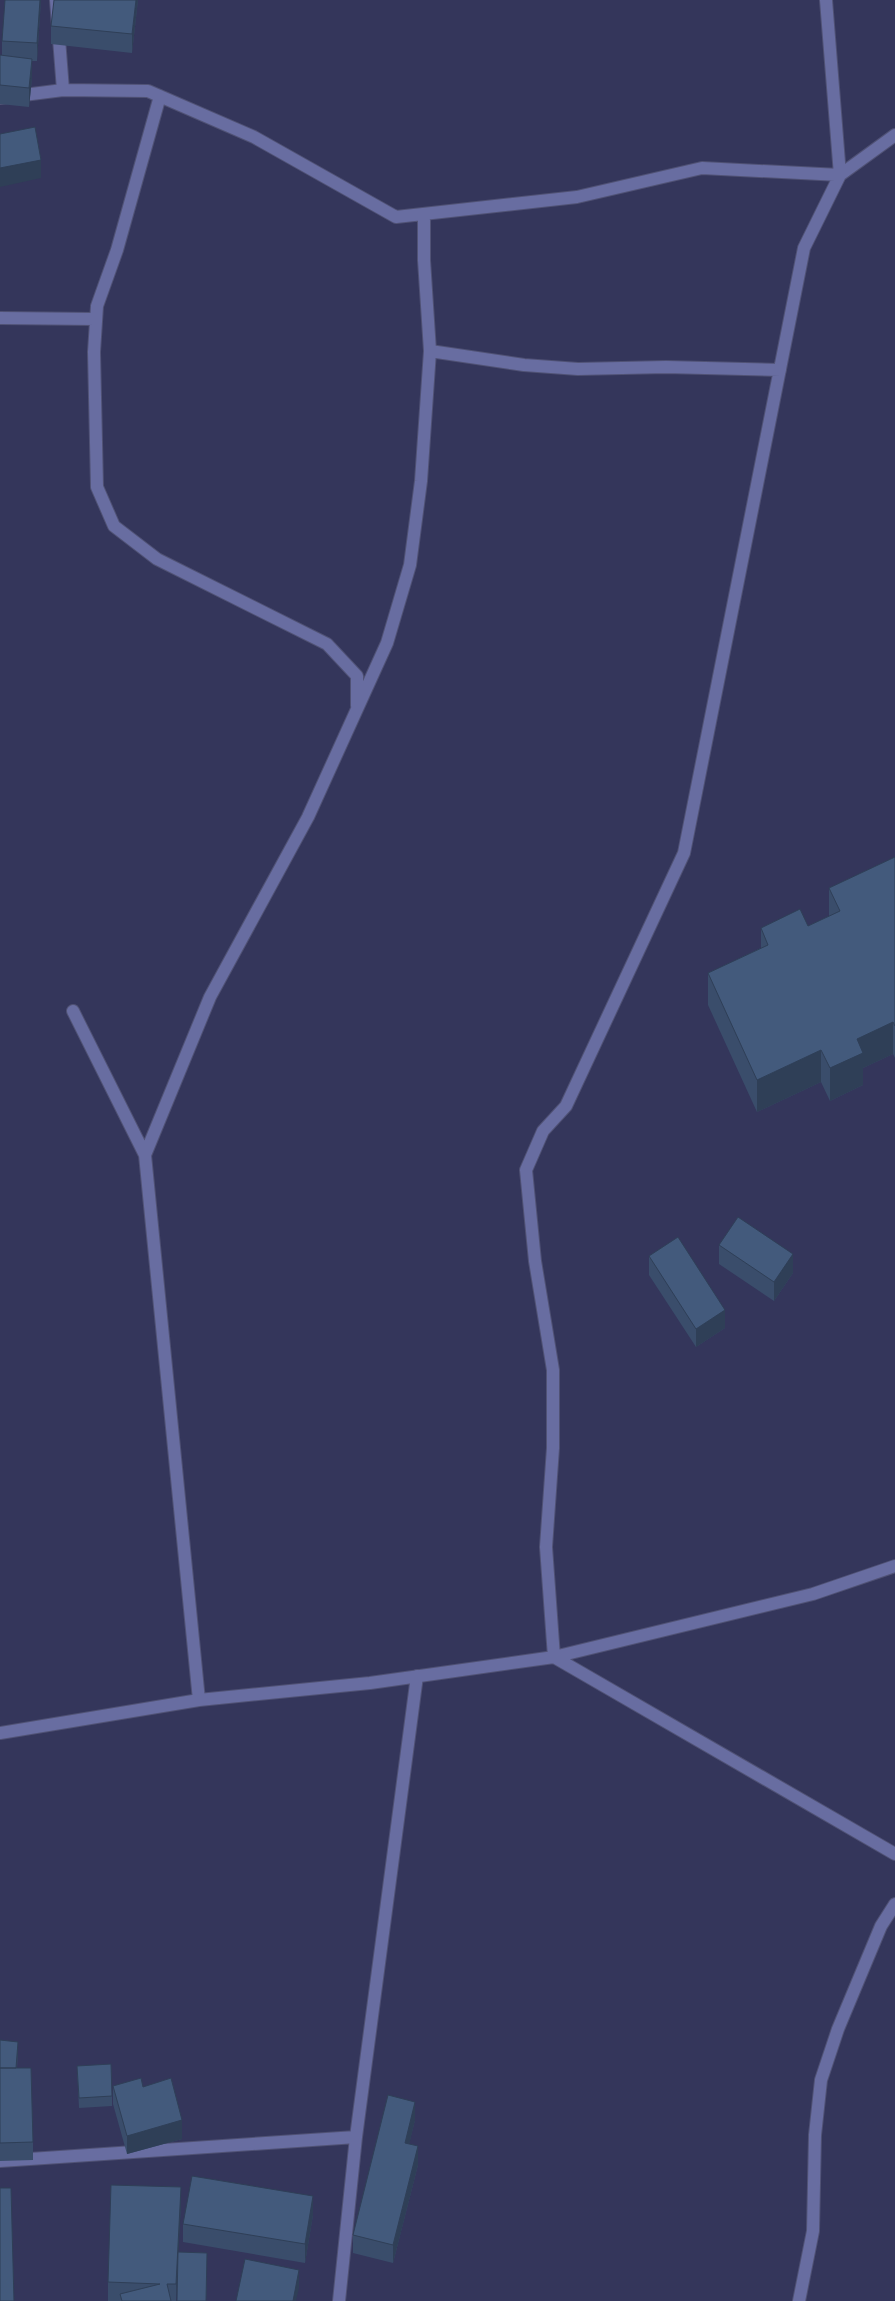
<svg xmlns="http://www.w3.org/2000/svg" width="895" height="2301" font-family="Georgia,serif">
	<rect width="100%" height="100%" fill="#34365b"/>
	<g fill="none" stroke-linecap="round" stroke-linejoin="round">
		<defs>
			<path id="minor" d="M56,0L63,90
				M826,0L840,175
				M160,96L117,250L97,306L94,352L97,487L114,526L157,559L327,644L357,676V706
				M0,98L63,90L148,91L254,137L396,217L577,197L702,168L840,175
				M895,135L840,175L804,248L684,853L566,1106L543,1131L526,1170L535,1261L553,1370V1448L546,1547L554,1657L895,1854
				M0,318L95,319
				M430,351L524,365L578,369L666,367L780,370
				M73,1011L145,1155L199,1700
				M145,1155L210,997L308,817L387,643L410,565L421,481L430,351L424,260V214
				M0,1733L199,1700L370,1683L554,1657L813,1594L895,1566
				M0,2161L356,2137
				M339,2301L356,2137L417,1676
				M799,2301L813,2231L815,2135L821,2080L838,2029L881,1926L895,1904"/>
		</defs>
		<use href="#minor" stroke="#505275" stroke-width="14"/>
		<use href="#minor" stroke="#686da1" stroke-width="12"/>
	</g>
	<path fill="#3a4d6b" d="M41,0L37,61H32V78L29,107L0,104V55H2V41Z
		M138,0L132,53L51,44V26Z
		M895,857V1058L893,1054L863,1068V1085L830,1101L821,1082L757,1112L708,1005V973L761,948V928L808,926L829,916V888Z
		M719,1245L793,1273L774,1301L719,1264Z
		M649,1256L725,1328L696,1347L649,1275Z
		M0,2040L18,2052L17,2068L33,2142V2160L0,2161Z
		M77,2066L112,2096V2106L79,2108Z
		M113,2086L143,2087L182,2139L127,2154L113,2104Z
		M415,2120L409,2144L418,2165L393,2263L353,2253V2235Z
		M181,2205L178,2252L207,2253L206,2301H177L178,2263L176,2301H108V2282Z
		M313,2215L305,2263L183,2242V2224Z"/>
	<path fill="#2f3f57" d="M40,0H41L37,61V43Z
		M136,0H138L132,53V34Z
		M32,59V78L29,107V88Z
		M41,160V178L0,187V168Z
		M893,1022V1054L863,1068V1085L830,1101V1068L857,1039Z
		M821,1050V1082L757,1112V1080Z
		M793,1254V1273L774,1301V1282Z
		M725,1310V1328L696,1347V1329Z
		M18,2042V2052L15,2084V2074Z
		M415,2102V2120L405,2162V2143Z
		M182,2120V2139L127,2154V2136Z
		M418,2146V2165L393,2263V2245Z
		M181,2187V2205L176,2301V2284Z
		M313,2196V2215L305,2263V2244Z
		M299,2270V2288L296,2301H293Z"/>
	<path fill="#435a7c" stroke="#2f3f57" d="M5,0H40L37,43L2,41Z
		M54,0H136L132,34L51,26Z
		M0,55L32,59L29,88L0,85Z
		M35,127L41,160L0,168V134Z
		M895,857V1026L893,1022L857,1039L863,1053L830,1068L821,1050L757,1080L708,973L768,945L761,928L800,909L808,926L840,911L829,888Z
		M738,1217L793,1254L774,1282L719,1245Z
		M678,1237L725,1310L696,1329L649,1256Z
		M0,2040L18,2042L16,2068H0Z
		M111,2064L112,2096L79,2098L77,2066Z
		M0,2068H31L33,2142L0,2143Z
		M141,2078L143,2087L171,2078L182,2120L127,2136L113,2086Z
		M388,2095L415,2102L405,2143L418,2146L393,2245L353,2235Z
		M192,2176L313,2196L305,2244L183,2224Z
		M111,2185L181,2187L176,2284H167L171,2301H122L120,2294L160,2284L108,2282Z
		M0,2188H11L14,2301H0Z
		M178,2252L207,2253L206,2301H177Z
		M245,2259L299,2270L293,2301H236Z"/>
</svg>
